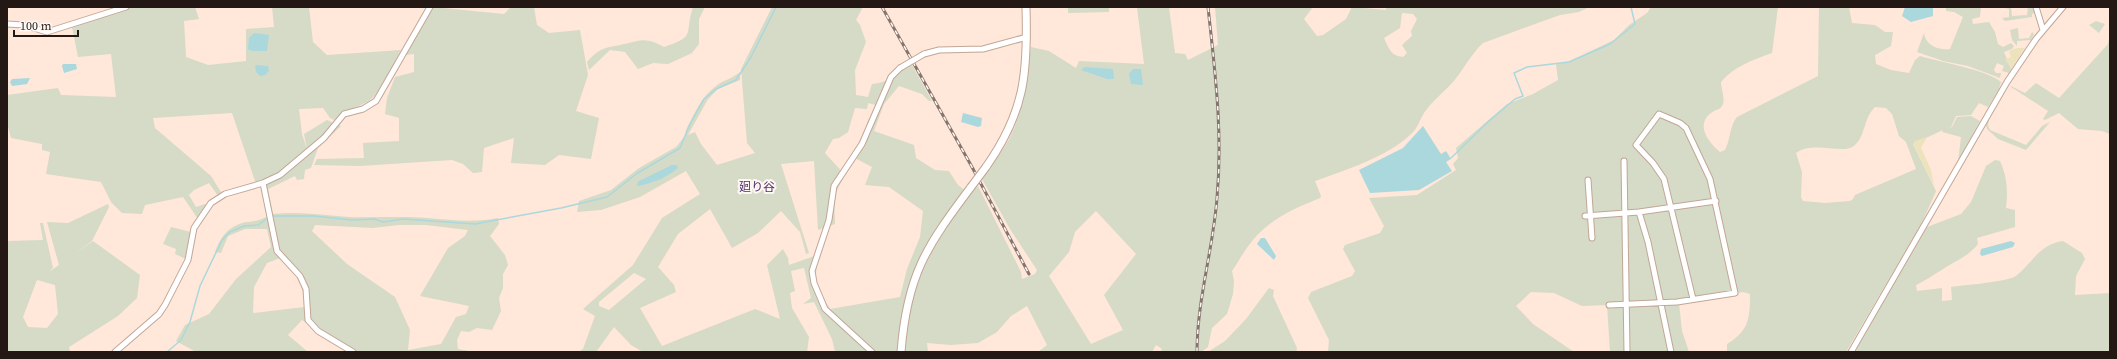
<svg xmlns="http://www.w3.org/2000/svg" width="2117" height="359" font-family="'Source Serif 4','Noto Sans JP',serif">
	<rect width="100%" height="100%" fill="#ffe7d9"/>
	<path fill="#d5dbc6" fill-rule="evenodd" d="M133,7H195L199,19L184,21L186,57L208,65L246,61V29L274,27L272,7H309L313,42L327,55L401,50C392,66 384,92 367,102C354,109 346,109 334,120L330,118L323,108L299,109L302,134L307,150L304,134L327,120L341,126L318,148L311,168L305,170L304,179L297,180L295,176L268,189L273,214C298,211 323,215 349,217C375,218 401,216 428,218C452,220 474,223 498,218L499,224L490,236L505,255L508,265L503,274V288L499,298L501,311L492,330L477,328L469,332L461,331L457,340L458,349L475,352H351L302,320L288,335L308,352H196L176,341L185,325L209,314L236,279L271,247L267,229H245L228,236L221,253L215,252C219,241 225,230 237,225C247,220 254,224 268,216L261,185L256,184L232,113L153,118L155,128L211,176L221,192L218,196L209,183L194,190L189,195L196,207L205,204L207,205L198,219L183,197L145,205L142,214L122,213L111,202L101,182L46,174L50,152L42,150V144L11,138L7,123V95L58,88L61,95L116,97L111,54L78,57L72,27ZM315,225L373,228L399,225H426L468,230L465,236L448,248L420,296L469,306L466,314L456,317L441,344L408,350L410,330L395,297L347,264L312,231ZM280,258C297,276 304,282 304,307L253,313L254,287L267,263Z
		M433,7L504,14L511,7H534L537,25L549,33L580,30L588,75L576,111L599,118L591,159L559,155L545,165L511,163L514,138L484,148L482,172L473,173L463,164L452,160L360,166L314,165L317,159L364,158L363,143L399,141V118L385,114L387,98L395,77L414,72V54L405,55Z
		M693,7H705L699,19V44L692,53L668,64L653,63L638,69L625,52L610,50L589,70L587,62C602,45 609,48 629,43C636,41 642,39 650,41C655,42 660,45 664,47C697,36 684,35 693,7Z
		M772,7H863L856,20L860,25L866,42L855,70L856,95L868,97L872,84C893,82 894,73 912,65L932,101H929L922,94L899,86L884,104L874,131L914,145L916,158L935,170L949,171L958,185L970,194L978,186L1021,272L1022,279L1035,274L1037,270L1010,229L982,179C994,162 1008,145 1015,126C1024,101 1027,73 1031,47L1049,51L1076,68L1079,61L1144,64L1137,7H1169L1175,53L1185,54L1188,60L1218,45L1215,7H1313L1304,19L1317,36L1323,35L1346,19L1352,7L1386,10V7H1589L1579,12L1560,15L1483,43C1471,54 1464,69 1453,82C1444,92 1431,102 1424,113C1419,121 1418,128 1411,134C1387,157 1346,170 1315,181L1321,196L1320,198C1295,208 1270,219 1253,240C1245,249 1239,261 1232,271L1234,281L1233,294L1227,314L1212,328L1208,347L1201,352H1162L1161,348L1156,345L1152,352H1038L1047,345L1027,306L1011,316L997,332L978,343L951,345L927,343L928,352H835L832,339L814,302L803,304L811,298L804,268L791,271L795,291L790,293L792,308L809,337L807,352H643L631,345L614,327L596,352H579L583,349L595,316L583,309L633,265L662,218L700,194L686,171L640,197L601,210L577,212L579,201L611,190L639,168L676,147L685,136L686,130C694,114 701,97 716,86C723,80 732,79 740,72V80L718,89L708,99L688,135L695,132L701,144L717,165L755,153L747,143L741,69ZM1402,13L1413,14L1417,19L1411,31L1412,36L1402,45L1407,53L1403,57C1391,56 1389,49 1384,38L1400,28ZM868,103L876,105L867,123L868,129L853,157L872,167L865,185L889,187L923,211L920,237L907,269L900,297L830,309C817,286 812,281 820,254L789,265L788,258L783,249L767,265L780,319L755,309L662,346L640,308L676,292L674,285L658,267L678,234L710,209L732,248L758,233L781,211L800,232L806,254L809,253L781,164L814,161L818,230L835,224L834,196L845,175L825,153L833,139L839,138L848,132L855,108L867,109ZM1096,211L1136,254L1104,295L1123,330L1091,344L1049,276L1069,252L1075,232ZM634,273L646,279L609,310L599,306V302Z
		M1068,7H1109V12L1068,13Z
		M1651,7H1778L1772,53C1753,60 1734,66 1721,82C1721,88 1725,99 1723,104C1721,109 1718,109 1714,111C1694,123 1707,141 1720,152L1725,150C1731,139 1729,127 1737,117L1818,76L1819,7H1849L1852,23L1875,25L1885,32H1893L1891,46L1875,55L1876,64L1891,70L1909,73L1915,60L1920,56C1939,62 1988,70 2001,82L1999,89L1988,107L1979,103L1971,115L1956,116L1951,127L1948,128L1952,127L1957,117L1971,116L1980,121L1958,162L1961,137L1942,132L1943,130L1913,144L1936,191L1921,225L1846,352H1727V344C1749,331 1750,318 1750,294L1743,292L1679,303L1682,331L1689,352H1610L1607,305L1582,306L1554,293L1531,292L1516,306L1533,324L1574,352H1328L1329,340L1308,298L1311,292L1352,276L1355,271L1343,249L1345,245L1380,233L1384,226L1369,198L1417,195L1456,170L1453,164L1458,158L1456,148L1507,104L1533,94L1558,80L1556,64L1570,61L1614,40L1629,25L1647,13ZM1875,107L1886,108L1892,114L1899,136L1906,142L1916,169L1855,195L1853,199L1850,201L1825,203L1803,201L1801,197L1802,172L1796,153C1815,140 1843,156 1855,145C1866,135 1863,119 1875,107Z
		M1946,7H1981L1980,17L1972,19L1973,24L1989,22L1995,32L1998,44L2003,47L2011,43L2014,46L2012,49L2004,52L2011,69L2009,73L2002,71L2004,66L1997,63L1994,70L1996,73H2001L2000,78L1968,66L1943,61L1917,52L1924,33C1925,45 1939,51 1950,49L1963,17L1954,12L1946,11Z
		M2002,7H2011L2012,16L2027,15L2028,7H2033L2035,13L2032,14V17L2005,21L2002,18L2009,17V9Z
		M2096,21L2105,24L2099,33L2089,25Z
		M2018,28L2019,39L2029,38L2032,32L2034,34L2031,40L2017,41V46L2012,40L2010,30Z
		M2110,32V134L2102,131L2078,129L2059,113L2045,120L2043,119L2048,111L2011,87V86L2025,93L2036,83L2059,98L2108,44Z
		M1989,117L1988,126L1990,130L2026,145L2042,126L2050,122L2026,150L1998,139L1988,130L1985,124Z
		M1995,160L2000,161C2007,177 2008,190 2006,208L2015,210V227L1977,238L1978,244C1968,257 1953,262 1940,271C1931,276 1925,281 1916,285L1917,291L1942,288V301L1952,300L1951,287C1963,285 2008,282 2016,276C2032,263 2040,244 2063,241L2082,253L2085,259L2076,276L2075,295L2110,293V352H1854L1927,227L1961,214L1971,202L1986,166Z
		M108,204L109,207L92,241L73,255L93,241L140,275L137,298L118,316L69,347L70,352H7V241L43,240L40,223H43L53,268L49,272L59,265L47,222L68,223ZM37,280L55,285L58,314L47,328L28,327L23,317Z
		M171,227L191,232L186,259L175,254L176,249L163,244Z
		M1269,288L1274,290L1273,296L1297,348L1296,352H1208L1225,341L1246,319Z"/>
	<path fill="#ece3bd" d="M2017,48H2025L2011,69L2005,59L2011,57L2009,51Z
		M1927,137L1921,148L1931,170L1934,186L1913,144L1915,141Z"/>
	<path fill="#abd8dd" d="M1905,7H1933V16L1911,22L1902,16Z
		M254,33L269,35L267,51H252L248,49L249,38Z
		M63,64H76L77,69L64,73L62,66Z
		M255,65L268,66L269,71L265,75L260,76L256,72Z
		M1085,67L1113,69L1114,79H1107L1081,70Z
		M1133,69H1141L1143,85L1131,84L1129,74Z
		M30,78L27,84L12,86L10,82L12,79Z
		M963,113L982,118L981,126L978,127L961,122Z
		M1423,126L1441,154L1446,151L1451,159L1446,162L1452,171L1419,190L1370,193L1359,170L1403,148Z
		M672,165H677L678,168C666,178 653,183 638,186L637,184L639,181Z
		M1261,238H1265L1276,256L1274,260L1257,244Z
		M2011,241L2015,243L2013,247L1982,256L1980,254L1981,249Z"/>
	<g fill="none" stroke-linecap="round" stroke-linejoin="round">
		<path stroke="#abd8dd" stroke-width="1.5" d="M1451,158L1489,121L1515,99L1523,96L1514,73L1527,67L1569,62L1610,44L1635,24L1631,7
			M272,216H314L352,220L374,219L383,222L403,219L475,224L561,208L607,197L636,174L680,148L690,124L704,99L716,89L736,80L751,57L776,7
			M167,352L181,340L190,322L200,286L222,240L230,232L244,226L258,225L268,218"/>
		<defs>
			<path id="street" d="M2036,7L2043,30
				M7,24L24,25L47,32L126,7
				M924,54L939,50L983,49L1027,37
				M1624,161L1627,352
				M1588,180L1592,238
				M263,183L277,251L300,276L306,289L308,320L318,331L353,352
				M1639,212L1648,242L1671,352
				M1585,216L1639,212L1716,201
				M1609,305L1677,302L1735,293L1710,179L1686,128L1680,123L1659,114L1636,145L1653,163L1664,179L1693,299
				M115,352L159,314L165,305L188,260L194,228L211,203L225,194L263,183L280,175L324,138L344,114L363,109L376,101L430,7
				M872,352L825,309L814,283L812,271L829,220L834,186L862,144L891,77L900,68
				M1851,352L2007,82L2036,39L2063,7"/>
			<path id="secondary" d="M986,167C1025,112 1028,72 1026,7
				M901,352C907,275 926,247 971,187"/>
		</defs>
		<use href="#street" stroke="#c2a696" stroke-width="7"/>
		<use href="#secondary" stroke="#c2a696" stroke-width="9"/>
		<use href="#street" stroke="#fff" stroke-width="5"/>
		<use href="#secondary" stroke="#fff" stroke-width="7"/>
		<defs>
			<path id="rail" d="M882,7L972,167L1029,274
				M1197,352C1197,300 1213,250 1217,198C1223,132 1215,72 1208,7"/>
		</defs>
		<use href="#rail" stroke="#86756c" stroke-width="3"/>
		<use href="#rail" stroke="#fef8f5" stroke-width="1.5" stroke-dasharray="4.5" stroke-linecap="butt"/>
		<defs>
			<path id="street-bridge" d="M900,68L924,54"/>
			<path id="secondary-bridge" d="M971,187L986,167"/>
		</defs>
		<use href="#street-bridge" stroke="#c2a696" stroke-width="7" stroke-linecap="butt"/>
		<use href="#secondary-bridge" stroke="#c2a696" stroke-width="9" stroke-linecap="butt"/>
		<use href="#street-bridge" stroke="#fff" stroke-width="5"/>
		<use href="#secondary-bridge" stroke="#fff" stroke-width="7"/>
	</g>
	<g text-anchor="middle" stroke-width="4" stroke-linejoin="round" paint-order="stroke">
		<g font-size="12" fill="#4f2c65" stroke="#fef8f5">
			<text x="757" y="191">廻り谷</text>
		</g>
	</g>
	<rect width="2117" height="359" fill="none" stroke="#231813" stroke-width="16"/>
	<path d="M14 30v6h64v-6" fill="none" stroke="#231813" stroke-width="2"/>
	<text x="20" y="30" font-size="12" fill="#231813" stroke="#fef8f5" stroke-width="3" paint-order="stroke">100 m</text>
</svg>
